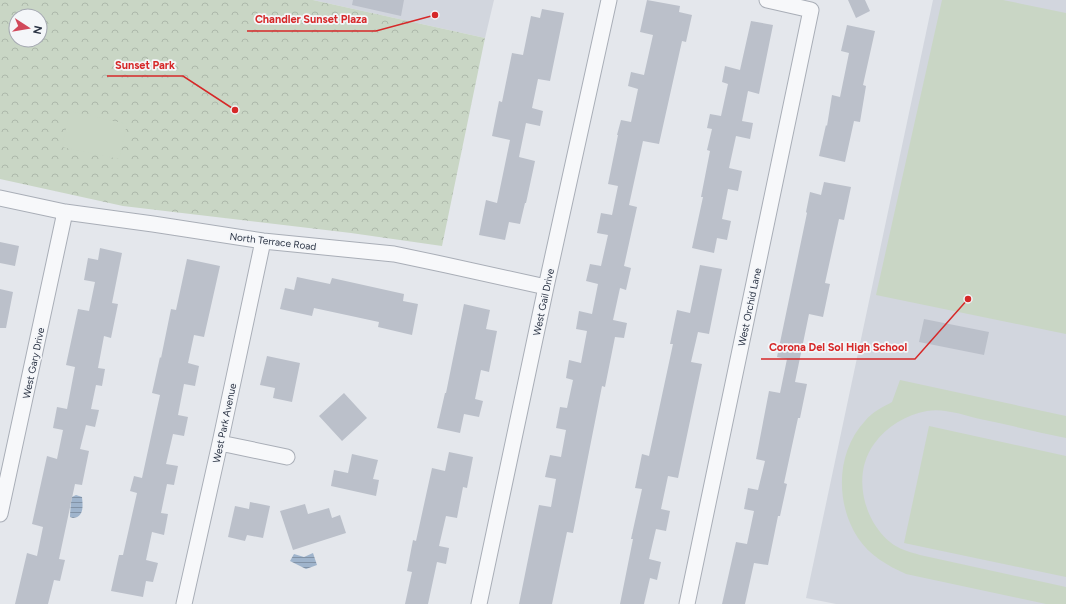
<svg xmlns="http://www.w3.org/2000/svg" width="1066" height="604" font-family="Figtree,sans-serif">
	<defs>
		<pattern id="forest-crowns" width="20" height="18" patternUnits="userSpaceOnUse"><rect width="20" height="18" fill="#c9d6c5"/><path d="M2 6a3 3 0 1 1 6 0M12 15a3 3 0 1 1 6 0" fill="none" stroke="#adb8ab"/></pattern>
		<pattern id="water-rules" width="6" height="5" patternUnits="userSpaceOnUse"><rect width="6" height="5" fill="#9fb4cc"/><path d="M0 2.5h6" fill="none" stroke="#8293a7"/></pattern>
	</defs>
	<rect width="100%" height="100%" fill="#e4e7ec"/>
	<path fill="#d2d6de" d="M313,0H494L485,38Z
		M933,0H1066V604H836L806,598Z"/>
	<path fill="url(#forest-crowns)" fill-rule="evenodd" d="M0,0H313L485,38L442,246L351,233L123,206L0,179ZM16,16H40V40H16Z"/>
	<path fill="#c9d6c5" d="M942,0H1003L1066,13V334L876,295Z
		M70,111L127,124L119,159L62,147Z
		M900,380L1066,416V438C1037,432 1009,425 980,419C963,415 944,408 927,411C906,415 887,426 874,444C852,474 863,520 890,542C898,549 910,552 920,555L1066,587V604H1046L906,574C888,566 869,555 858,538C835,503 836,452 865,421C872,412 883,407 892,402Z
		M929,426L1066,456V577L904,543Z"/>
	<path fill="url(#water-rules)" d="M76,495L82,497C83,506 84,517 73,518L70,517C70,514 71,500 72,497Z
		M313,553L317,565L306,569L290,561L294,554L304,557Z"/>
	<path fill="#bbc0ca" d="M353,0H404L401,16L352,5Z
		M647,0L680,6L679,12L692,15L686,42L682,41L659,144L643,141L629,205L637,207L624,266L631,268L626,290L620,288L613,320L627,323L624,338L615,337L605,387L602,386L573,533L567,532L552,604H519L539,505L551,507L556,479L545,477L550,455L561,457L566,430L556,428L560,407L567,408L573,380L566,378L569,360L581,363L587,331L576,329L579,311L592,314L598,284L586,281L590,264L601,266L608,235L597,233L601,213L612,215L618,186L608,184L618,135H617L621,120L631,122L638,89L628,86L631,72L644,75L653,35L640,32Z
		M848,0H865L870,11L856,18Z
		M542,9L564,13L550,81L538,79L532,108L543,111L540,126L526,123L519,157L535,161L526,203H525L520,224L509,222L505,240L479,235L486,200L497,203L510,140L492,136L499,101L502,102L512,53L523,55L531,16L540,18Z
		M751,21L773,25L759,94L748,91L742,121L753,123L750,139L736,136L729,168L742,171L738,191L728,189L722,219L731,221L727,240L717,238L714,253L692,248L703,197H701L710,151L707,150L712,129L707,128L710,114L721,116L728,84L722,82L725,66L740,70Z
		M847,25L875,31L863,85L866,86L860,122L854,121L845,162L819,156L826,125L827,126L832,95L840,97L849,53L841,51Z
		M824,182L851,187L844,220L839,219L825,283L830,284L823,317L809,314L795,382L807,384L800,418H798L784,483L787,484L780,516H778L768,565L754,563L745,604H722L736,542L747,544L754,511L744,509L748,488L758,490L765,461L756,459L769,391L780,393L787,359L777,357L807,213L806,212L810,192L821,195Z
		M0,242L19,246L15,266L0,263Z
		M100,248L122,253L112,303L118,304L111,338L104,336L98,368L105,369L102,386L96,385L91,409L99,410L95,427L86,425L80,449L89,451L82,485L75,484L59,559L65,560L60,581L54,580L48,604H15L27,553L37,556L43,527L32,524L47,456L57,459L63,430L53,428L57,407L67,409L75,367L66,365L78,309L89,311L95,282L84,280L88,258L98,260Z
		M187,259L220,266L204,337L194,335L188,363L199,366L195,386L184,384L178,415L188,417L184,436L173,434L166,464L178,466L174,485L167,484L161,513L168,514L164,535L152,532L146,560L158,563L153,582L146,581L143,597L111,591L119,555H123L137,493L130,491L134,476L142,478L160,395L152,393L160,357L161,358L171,309L176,310Z
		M700,265L722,269L709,334L698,332L691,362L702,364L678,478L668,476L661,509L670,511L666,531L656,529L649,559L661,562L657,580L650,578L644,604H620L633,539H631L642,489L635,488L642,454L649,456L673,344H670L677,310L690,313Z
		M297,277L330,284L332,278L404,294L403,301L418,304L412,335L378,327L379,322L314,308L312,316L280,309L285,288L294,290Z
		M0,289L13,292L6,328H0Z
		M464,304L490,310L486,329L497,331L489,372L481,370L475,399L483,401L479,417L464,414L460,433L437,428L445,393H446Z
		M924,319L989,332L984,355L919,342Z
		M267,356L300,363L292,402L273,398L275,388L260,385Z
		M344,393L367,418L342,441L319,416Z
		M449,452L473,457L467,488L463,487L457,518L446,516L439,546L449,548L446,564L437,562L428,604H405L412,572L407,571L413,540L416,541L432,468L445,471Z
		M352,454L378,460L373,479L379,480L376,496L331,486L334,470L348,473Z
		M250,502L270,506L263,538L247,535L245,541L228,537L235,506L249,509Z
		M305,504L308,514L329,508L332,518L340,515L346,533L293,550L280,511Z"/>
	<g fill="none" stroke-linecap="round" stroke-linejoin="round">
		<defs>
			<path id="street" d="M0,198L65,212L153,224L263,241L394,254L446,265L546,287
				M220,443L287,457
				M0,514L65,212
				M184,604L220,443L263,241
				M479,604L546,287L609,0
				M687,604L811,10L767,0"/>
		</defs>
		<use href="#street" stroke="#a9aeb7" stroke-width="17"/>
		<use href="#street" stroke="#f7f8fa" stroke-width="15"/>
	</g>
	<g text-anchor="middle" stroke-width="3.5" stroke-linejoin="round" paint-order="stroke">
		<g font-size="10" fill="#2b3445" stroke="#f4f6f9">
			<text transform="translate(273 241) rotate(7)" y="4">North Terrace Road</text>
			<text transform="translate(543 302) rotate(-78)" y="4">West Gail Drive</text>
			<text transform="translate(749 307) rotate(-78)" y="4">West Orchid Lane</text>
			<text transform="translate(33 363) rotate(-78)" y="4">West Gary Drive</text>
			<text transform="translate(224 423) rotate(-78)" y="4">West Park Avenue</text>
		</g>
	</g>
	<path fill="none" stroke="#d62828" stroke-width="1.5" d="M435 15L376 31H247M235 110L183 76H107M968 299L915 359H761"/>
	<g fill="#d62828" stroke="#f4f6f9" stroke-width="1.5">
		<circle cx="435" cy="15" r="4"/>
		<circle cx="235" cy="110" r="4"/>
		<circle cx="968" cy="299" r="4"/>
	</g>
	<g font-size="11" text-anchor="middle" font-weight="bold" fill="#d62828" stroke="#f4f6f9" stroke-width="3.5" stroke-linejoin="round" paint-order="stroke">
		<text x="311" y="23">Chandler Sunset Plaza</text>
		<text x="145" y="69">Sunset Park</text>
		<text x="838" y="351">Corona Del Sol High School</text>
	</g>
	<g transform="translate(28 28) rotate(102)"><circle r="19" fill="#f4f6f9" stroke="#a4a8b1"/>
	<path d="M0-3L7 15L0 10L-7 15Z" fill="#d1495b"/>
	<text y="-6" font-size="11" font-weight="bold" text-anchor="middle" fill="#2b3445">N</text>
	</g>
</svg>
